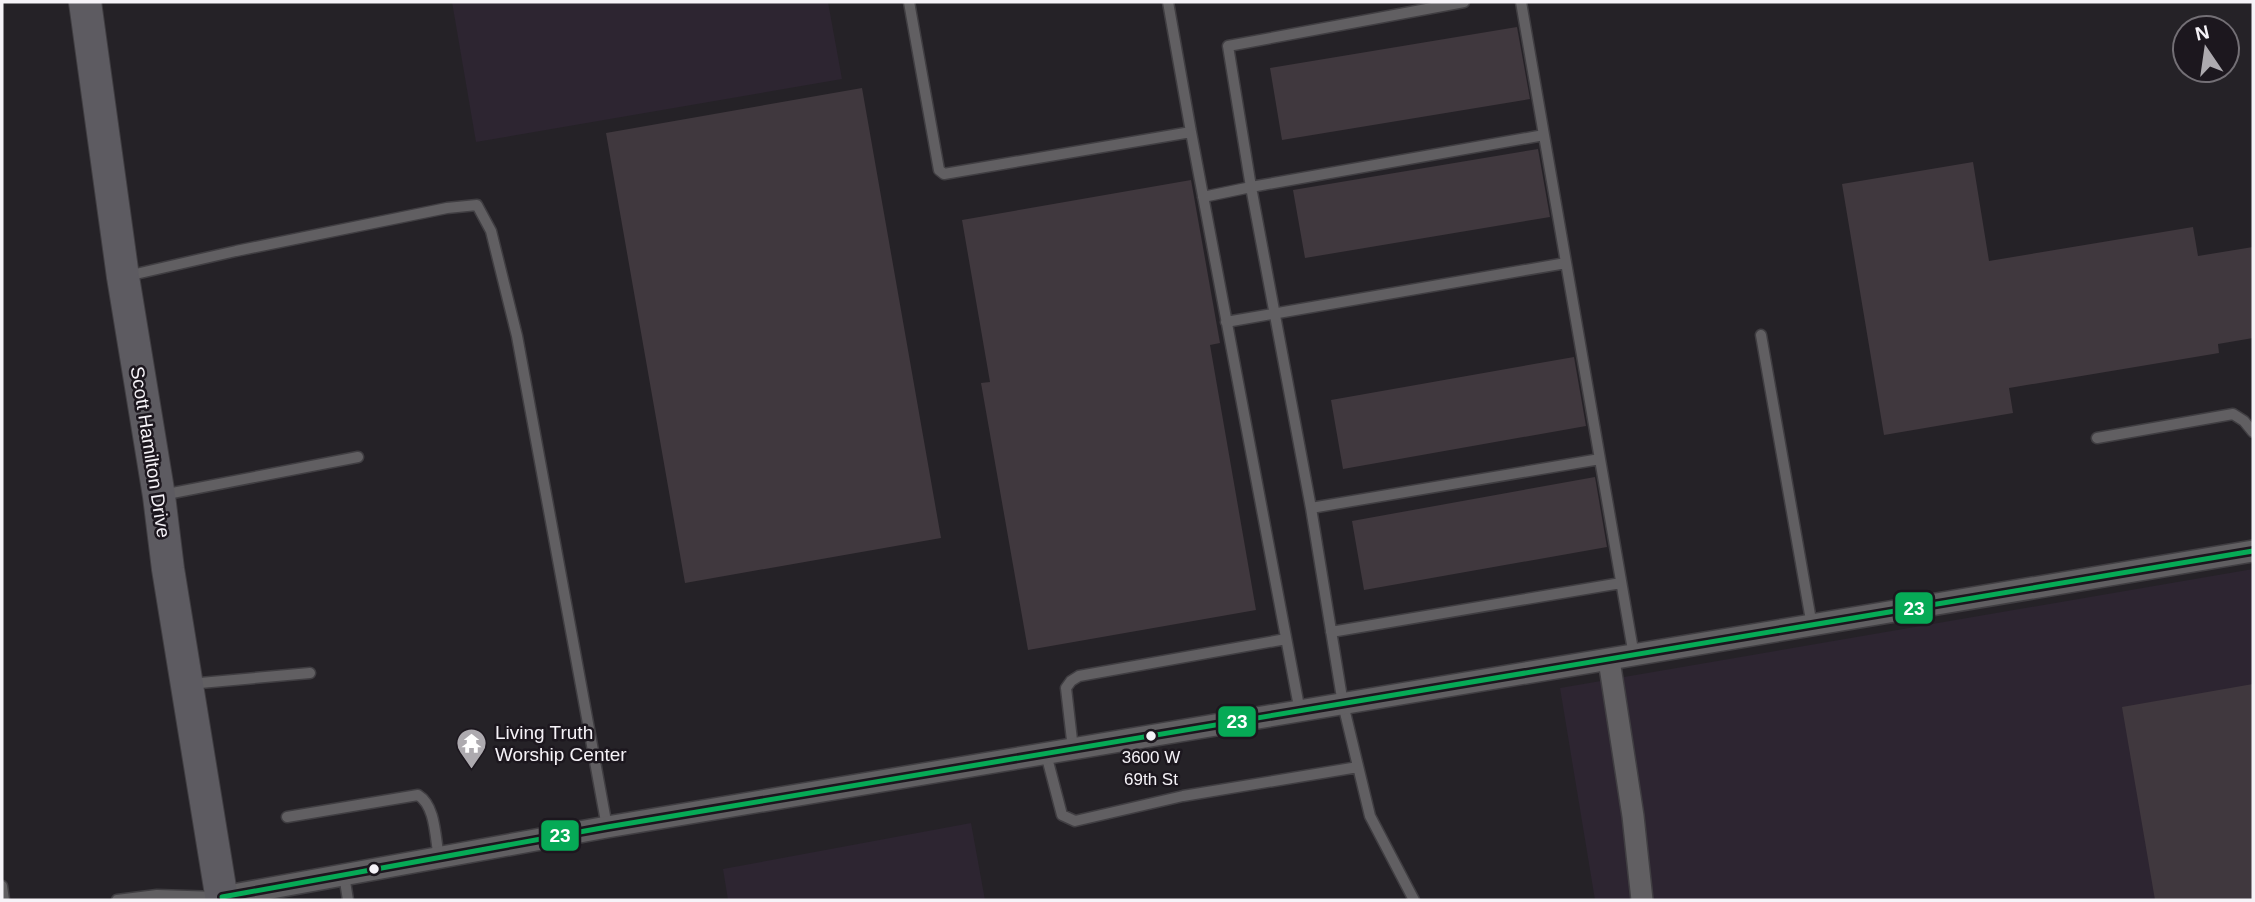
<svg xmlns="http://www.w3.org/2000/svg" width="2255" height="902" font-family="Arial,sans-serif">
	<rect width="100%" height="100%" fill="#252227"/>
	<path fill="#2d2531" d="M452,2H828L842,79L476,142Z
		M2253,569V900H1595L1560,688Z
		M971,823L985,900H728L723,869Z"/>
	<path fill="#40383e" d="M1517,27L1530,99L1282,140L1270,68Z
		M862,88L941,538L685,583L606,133Z
		M1538,149L1550,217L1305,258L1293,190Z
		M1973,162L1989,261L2193,227L2198,256L2253,247V338L2218,344L2219,353L2009,388L2013,413L1884,435L1842,184Z
		M1191,180L1220,343L1210,345L1256,610L1028,650L981,383L990,382L962,220Z
		M1574,357L1586,426L1343,469L1331,400Z
		M1595,477L1607,547L1364,590L1352,521Z
		M2253,684V900H2155L2122,707Z"/>
	<g fill="none" stroke-linecap="round" stroke-linejoin="round">
		<defs>
			<path id="lane" d="M909,2L939,170L944,174L1191,132L1168,2
				M1521,2L1634,656
				M1191,132L1300,712
				M1203,197L1251,187L1228,46L1464,2
				M127,276L236,251L447,208L477,205L491,231L517,336L607,827
				M1226,322L1566,263
				M1761,335L1812,626
				M2097,438L2233,414L2244,421L2253,432
				M162,495L358,457
				M1311,508L1600,459
				M1331,632L1621,583
				M189,684L310,673
				M1073,749L1066,688L1071,681L1079,676L1286,639
				M1046,754L1062,815L1075,821L1183,796L1358,767
				M287,817L418,795C436,806 435,838 439,858
				M344,875L348,900
				M2,886L4,900
				M117,900L157,895L218,897
				M1414,900L1370,816L1343,704L1311,508L1251,187L1544,135"/>
			<path id="street" d="M1609,660L1633,816L1642,900
				M222,897L607,827L2253,551"/>
			<path id="secondary" d="M85,2L123,277L159,496L168,569L222,900"/>
		</defs>
		<use href="#lane" stroke="#403e42" stroke-width="13"/>
		<use href="#street" stroke="#403e42" stroke-width="24"/>
		<use href="#secondary" stroke="#403e42" stroke-width="34"/>
		<use href="#lane" stroke="#615f62" stroke-width="10"/>
		<use href="#street" stroke="#615f62" stroke-width="21"/>
		<use href="#secondary" stroke="#5d5b61" stroke-width="32"/>
		<defs>
			<path id="bus-1" d="M222,897L607,827L2253,551"/>
		</defs>
		<use href="#bus-1" stroke="#1c171e" stroke-width="10"/>
		<use href="#bus-1" stroke="#06aa56" stroke-width="5"/>
	</g>
	<defs>
		<symbol id="temple-pin" viewBox="-11 -11 22 30"><path d="M0 17L-7.5 6A9.5 9.5 0 1 1 7.5 6Z" fill="#adaaaf" stroke="#1c171e"/><path d="M0-6L5-2H3V0L6.5 2.5H4V6H1.5V3h-3V6H-4V2.5H-6.5L-3 0V-2H-5Z" fill="#fff"/></symbol>
	</defs>
	<g fill-rule="evenodd">
		<use href="#temple-pin" x="454" y="726" width="35" height="47"/>
	</g>
	<g fill="#f6f3f8" stroke="#1c171e" stroke-width="2.5">
		<circle cx="1151" cy="736" r="6"/>
		<circle cx="374" cy="869" r="6"/>
	</g>
	<g text-anchor="middle" stroke-width="5" stroke-linejoin="round" paint-order="stroke">
		<g font-size="17" fill="#f6f3f8" stroke="#1c171e">
			<text x="1151" y="763">3600 W<tspan x="1151" dy="22">69th St</tspan></text>
		</g>
		<g font-size="19" fill="#f6f3f8" stroke="#1c171e">
			<text transform="translate(151 452) rotate(81)" y="7">Scott Hamilton Drive</text>
		</g>
		<g font-size="19" fill="#f6f3f8" stroke="#1c171e" text-anchor="start">
			<text x="495" y="739">Living Truth<tspan x="495" dy="22">Worship Center</tspan></text>
		</g>
	</g>
	<g stroke="#1c171e" stroke-width="2.5">
		<rect x="1894" y="591" width="40" height="34" rx="7" fill="#06aa56"/>
		<rect x="1217" y="705" width="40" height="33" rx="7" fill="#06aa56"/>
		<rect x="540" y="819" width="40" height="33" rx="7" fill="#06aa56"/>
	</g>
	<g font-size="19" text-anchor="middle" font-weight="bold" fill="#fff">
		<text x="1914" y="615">23</text>
		<text x="1237" y="728">23</text>
		<text x="560" y="842">23</text>
	</g>
	<rect width="2255" height="902" fill="none" stroke="#f6f3f8" stroke-width="7"/>
	<g transform="translate(2206 49) rotate(347)"><circle r="33" fill="#1c171e" stroke="#736f75" stroke-width="2"/>
	<path d="M0-5L12 26L0 18L-12 26Z" fill="#adaaaf"/>
	<text y="-10" font-size="19" font-weight="bold" text-anchor="middle" fill="#f6f3f8">N</text>
	</g>
</svg>
